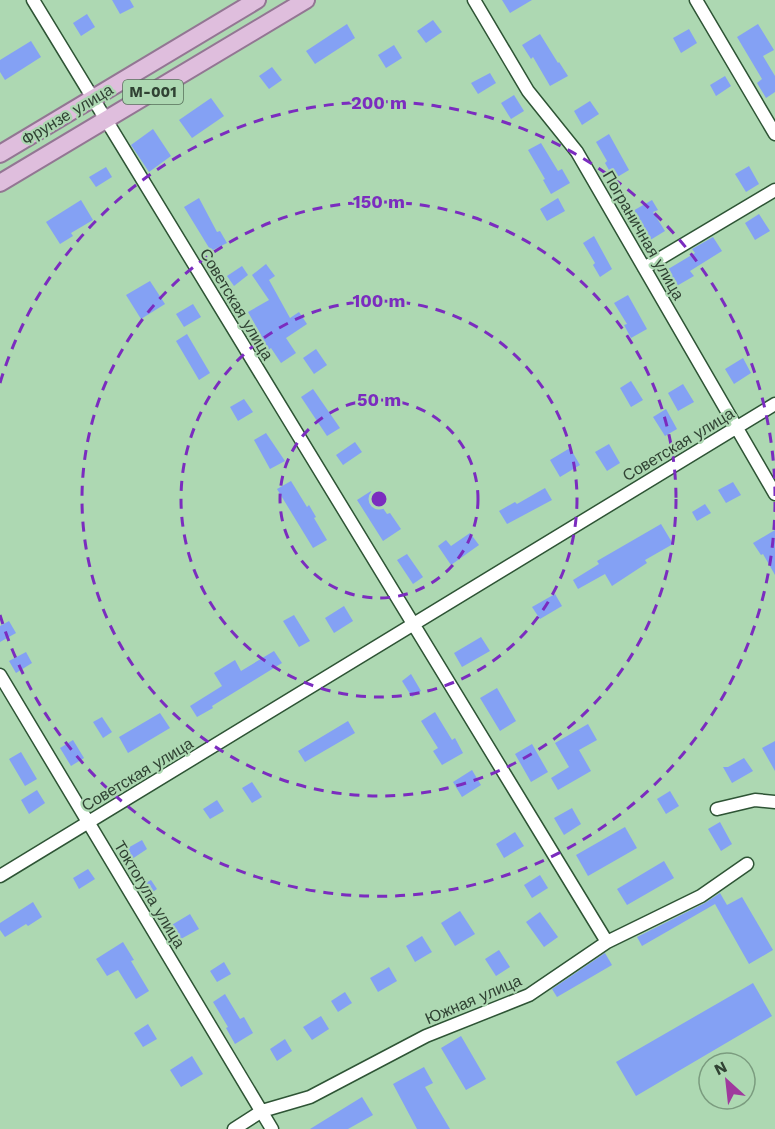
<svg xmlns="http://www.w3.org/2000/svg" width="775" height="1129" font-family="'Work Sans',sans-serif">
	<rect width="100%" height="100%" fill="#add8b2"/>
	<path fill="#84a1f4" d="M112,0H130L134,7L120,14Z
		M502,0H532L510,13Z
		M87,14L95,27L81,36L73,23Z
		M433,20L442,32L426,43L417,31Z
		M347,24L355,38L315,64L306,51Z
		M758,24L774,50L763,56L775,76V92L766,98L757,83L762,79L737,37Z
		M689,29L697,43L681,53L673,38Z
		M540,34L558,63L559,62L568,76L550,86L533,57L531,59L522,45Z
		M31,41L41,57L5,80L0,72V60Z
		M394,45L402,58L386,68L378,55Z
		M272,67L282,80L269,89L259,76Z
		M490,73L496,83L478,94L471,83Z
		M725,76L731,86L716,96L710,85Z
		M514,95L524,111L511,119L501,103Z
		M211,98L224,116L192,138L179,120Z
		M590,101L599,114L582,125L574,111Z
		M153,129L171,156L149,172L131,145Z
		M609,134L629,170L614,179L605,163L607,161L596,142Z
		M541,143L558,171L562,169L570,183L551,194L543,180L545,179L528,150Z
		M749,166L759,184L746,192L735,174Z
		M106,167L112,177L96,187L89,177Z
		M199,198L217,232L220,231L227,243L211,251L184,207Z
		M558,198L565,211L547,221L540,209Z
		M81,200L93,220L71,233L73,236L60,244L46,222Z
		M652,200L658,210L653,212L665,231L647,242L631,212Z
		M759,214L770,231L755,240L745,223Z
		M594,236L612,269L600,277L593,265L595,263L583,243Z
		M713,237L722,251L690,271L694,276L675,287L665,271L695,253L692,249Z
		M266,264L275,276L269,280L290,318L299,312L307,324L286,338L296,353L281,363L271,348L267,351L259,339L262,337L248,312L269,300L252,275Z
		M242,266L248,275L234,286L227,276Z
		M150,281L165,304L141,319L126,295Z
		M628,295L647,329L631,338L624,325L627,324L614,303Z
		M193,304L201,317L184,327L176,314Z
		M187,334L210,373L199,380L176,341Z
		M316,349L327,365L314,374L303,358Z
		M743,358L751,373L734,384L725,369Z
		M631,381L643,400L631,407L620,388Z
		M683,384L694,402L678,411L668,393Z
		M313,389L340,428L327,436L301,397Z
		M244,399L253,412L238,421L230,407Z
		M666,409L677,429L665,436L653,417Z
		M266,433L285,461L270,469L254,440Z
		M355,442L362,452L343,465L336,455Z
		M609,444L620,463L607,471L595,452Z
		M570,448L580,465L560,477L550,460Z
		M291,481L307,507L309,505L316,517L314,518L327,540L313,548L277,489Z
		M733,482L741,495L726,503L718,490Z
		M545,488L552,500L507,524L499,511L515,502L517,504Z
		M371,491L387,514L390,513L401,529L383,541L357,500Z
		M705,504L711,513L697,521L692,512Z
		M661,524L673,544L645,560L647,563L612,586L605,574L578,589L573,580L599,564L597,561Z
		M775,530V575L763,554L761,555L753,543Z
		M470,533L479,545L451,565L438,546L446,540L451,546Z
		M407,554L423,577L413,584L397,560Z
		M555,594L562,606L540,619L532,607Z
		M344,606L353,621L334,633L325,618Z
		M294,615L310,641L299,647L283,621Z
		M9,621L16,633L0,642V626Z
		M481,637L490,651L462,667L454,653Z
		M274,651L282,663L212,706L213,708L197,717L190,706L222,686L214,673L235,660L241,671Z
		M26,652L32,663L16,673L9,661Z
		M411,674L421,691L412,697L402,681Z
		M497,688L516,721L500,731L480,698Z
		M435,712L452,740L455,738L463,753L442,765L433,751L438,748L421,721Z
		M160,713L170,728L128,753L119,737Z
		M102,717L112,732L103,738L93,722Z
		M348,721L355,733L305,762L298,751Z
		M588,724L597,740L579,750L591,771L558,790L551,778L569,767L555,743Z
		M73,740L84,758L71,766L60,748Z
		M775,741V771L762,748Z
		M532,744L548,772L531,782L515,754Z
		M21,752L37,779L25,786L9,759Z
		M744,758L753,771L732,783L723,767H728Z
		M472,770L481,785L462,797L453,782Z
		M252,782L262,797L252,803L242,788Z
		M37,790L45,803L29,814L21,800Z
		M670,791L679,806L666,814L657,799Z
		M217,800L224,811L210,819L203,809Z
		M572,808L581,824L564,835L554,818Z
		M720,822L732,844L721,851L708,829Z
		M625,827L637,848L588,876L576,855Z
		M515,832L524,846L504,858L496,844Z
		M142,840L147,849L132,859L126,849Z
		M664,861L674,878L627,905L617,889Z
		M88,869L95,879L79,889L73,878Z
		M540,875L548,888L532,898L524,885Z
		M151,880L157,889L148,895L142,885Z
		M720,893L727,905L742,897L773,950L749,964L715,904L642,946L637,937L705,903Z
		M33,902L42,917L28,926L26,924L5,937L0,930V923Z
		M460,911L475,934L455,946L441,923Z
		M540,912L558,937L544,947L526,922Z
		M190,914L199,929L179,940L170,926Z
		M422,936L432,952L415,962L406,946Z
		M123,942L134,960L131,961L149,991L136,999L118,970L107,976L96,959Z
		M499,950L510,967L496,976L485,959Z
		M605,953L612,965L557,997L552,989Z
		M224,962L231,974L217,982L210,971Z
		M389,967L397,981L378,992L370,978Z
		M753,983L772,1016L636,1096L616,1062Z
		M345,992L352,1003L338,1012L331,1001Z
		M225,994L240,1019L244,1017L253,1033L235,1044L226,1028L228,1027L213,1002Z
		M321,1016L329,1029L312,1040L303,1027Z
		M148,1024L157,1039L143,1047L134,1033Z
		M461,1036L486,1079L466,1090L441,1048Z
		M285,1039L292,1051L277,1061L270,1049Z
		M192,1056L203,1074L181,1087L170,1070Z
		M424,1067L433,1083L425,1087L450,1129H417L393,1084Z
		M362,1097L373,1115L348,1129H310Z"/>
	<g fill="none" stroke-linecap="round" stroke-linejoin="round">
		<defs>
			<path id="minor" d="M33,0L607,942
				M474,0L528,91L577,152L775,494
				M696,0L775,134
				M644,268L775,190
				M0,675L272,1129
				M717,809L755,800L775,802
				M0,876L775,404
				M234,1129L262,1111L310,1097L426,1036L529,995L607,942L701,896L747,864"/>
			<path id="major" d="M0,154L257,0
				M0,183L306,0"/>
		</defs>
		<use href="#minor" stroke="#2e5435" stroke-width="15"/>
		<use href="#major" stroke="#937693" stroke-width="20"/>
		<use href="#minor" stroke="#fff" stroke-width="12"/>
		<use href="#major" stroke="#dfbedd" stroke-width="16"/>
	</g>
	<g fill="none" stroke="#7b2cbf" stroke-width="3" stroke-dasharray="10 8">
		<circle cx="379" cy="499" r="99"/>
		<circle cx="379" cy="499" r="198"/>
		<circle cx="379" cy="499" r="297"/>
		<path d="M775 502A396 396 0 0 1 0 615M0 383A396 396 0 0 1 775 496"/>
	</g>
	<g text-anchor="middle" stroke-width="4.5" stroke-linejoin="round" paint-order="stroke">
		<rect fill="#add8b2" stroke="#566f59" stroke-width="1.5" x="123" y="80" width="60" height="24" rx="4.5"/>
		<g font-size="15" font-weight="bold" fill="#304233">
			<text x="153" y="97">M-001</text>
		</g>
		<g font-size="16" fill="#304233" stroke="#add8b2">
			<text transform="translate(67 114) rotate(-31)" y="6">Фрунзе улица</text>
			<text transform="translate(644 235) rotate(60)" y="6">Пограничная улица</text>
			<text transform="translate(237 304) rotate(59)" y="6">Советская улица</text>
			<text transform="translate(678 444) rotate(-31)" y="6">Советская улица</text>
			<text transform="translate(137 774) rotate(-31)" y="6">Советская улица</text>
			<text transform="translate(150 894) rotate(59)" y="6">Токтогула улица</text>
			<text transform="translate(473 999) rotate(-23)" y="6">Южная улица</text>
		</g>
	</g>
	<circle cx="379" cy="499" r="9" fill="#7b2cbf" stroke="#add8b2" stroke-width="3"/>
	<g font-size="18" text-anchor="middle" font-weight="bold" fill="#7b2cbf" stroke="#add8b2" stroke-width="4.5" stroke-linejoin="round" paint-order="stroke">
		<text x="379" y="109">200 m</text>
		<text x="379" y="208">150 m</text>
		<text x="379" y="307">100 m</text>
		<text x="379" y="406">50 m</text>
	</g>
	<g transform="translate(727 1081) rotate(333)"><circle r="28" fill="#add8b2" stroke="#7b9c7f" stroke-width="1.5"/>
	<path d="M0-4.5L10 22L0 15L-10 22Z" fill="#9f399d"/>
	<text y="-9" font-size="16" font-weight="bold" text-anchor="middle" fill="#304233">N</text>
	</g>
</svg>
